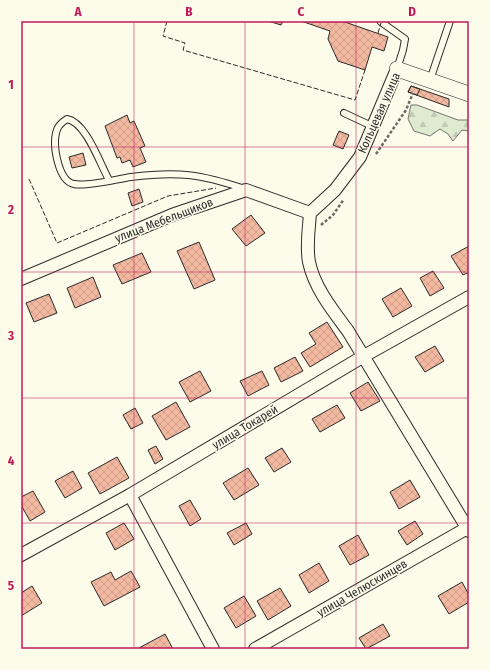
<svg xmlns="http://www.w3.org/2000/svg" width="490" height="670" font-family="'Fira Sans Condensed',sans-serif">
	<defs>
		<pattern id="forest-firs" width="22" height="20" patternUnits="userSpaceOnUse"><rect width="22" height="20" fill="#deebd1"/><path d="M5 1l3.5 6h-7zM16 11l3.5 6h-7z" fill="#bfcab4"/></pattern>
		<pattern id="building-cross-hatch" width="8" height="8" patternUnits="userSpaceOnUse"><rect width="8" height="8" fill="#f2b8a0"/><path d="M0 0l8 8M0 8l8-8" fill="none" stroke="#d09e8a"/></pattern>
	</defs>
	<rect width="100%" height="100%" fill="#fdfbea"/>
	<path fill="url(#forest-firs)" stroke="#74746e" d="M411,105H417L458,120H469V131L462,130L453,141L448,134L440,129L430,136L414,131L408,119Z"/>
	<path fill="url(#building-cross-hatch)" stroke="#2b2b2b" d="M268,21H283L281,25Z
		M301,21H342L388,37L384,51L372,47L365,70L338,61L328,39L330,31Z
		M411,86L449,99V107L408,92Z
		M411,86L420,89L417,95L408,92Z
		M127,115L130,123L134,121L145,146L140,148L146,162L133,167L130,160L122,163L120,157L117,158L105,126Z
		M339,131L349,135L343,149L333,145Z
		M83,153L86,165L72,168L69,157Z
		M139,189L143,202L132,206L128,193Z
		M251,215L265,233L246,246L232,229Z
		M199,242L215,280L194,289L177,251Z
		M469,246V272L463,275L451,256Z
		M142,253L151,272L122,284L113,265Z
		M433,271L444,288L430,296L420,278Z
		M93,277L101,297L75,308L67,288Z
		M401,288L412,306L393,317L382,299Z
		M49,294L57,313L34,322L26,303Z
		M327,322L343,347L310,367L301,353L316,344L309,333Z
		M435,346L444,361L425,372L415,357Z
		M295,357L303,371L281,382L274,368Z
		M200,371L211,391L190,402L179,382Z
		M262,371L269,385L248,396L240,381Z
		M368,382L380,401L361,411L350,393Z
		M176,402L190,427L166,440L152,416Z
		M337,405L345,418L320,432L312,419Z
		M135,408L143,423L131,429L123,415Z
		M156,446L163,459L155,464L148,450Z
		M282,448L291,462L274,472L265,458Z
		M117,457L129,478L100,494L88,473Z
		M248,468L259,485L234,500L223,483Z
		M73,471L82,488L65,498L55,481Z
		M410,480L420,497L399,509L390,492Z
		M33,491L45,512L30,521L21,505V497Z
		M190,500L201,519L190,526L179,506Z
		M415,521L423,534L407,545L398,531Z
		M124,523L134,539L115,550L106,533Z
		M246,523L252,534L234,545L227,533Z
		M358,535L369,555L350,565L339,546Z
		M319,563L329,581L309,593L299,575Z
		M131,571L140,587L104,606L91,582L111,572L115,580Z
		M462,582L469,595V602L449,614L438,596Z
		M32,586L42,603L21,616V593Z
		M280,588L291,606L268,620L257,601Z
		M244,596L256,616L236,628L224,608Z
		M383,624L390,636L366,649L359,638Z
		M165,634L173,649H137Z"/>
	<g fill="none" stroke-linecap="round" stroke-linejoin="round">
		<defs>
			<path id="service" d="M381,22L405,39L403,50L397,69
				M430,80L450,21
				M344,113L374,127
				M109,180C100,164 86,122 67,119C62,122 57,127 56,133C53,146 58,181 74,184C86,187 117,179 131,177C178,171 200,174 245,189"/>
			<path id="minor" d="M310,213C309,229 306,246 309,262C314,287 333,311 348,331L469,531
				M310,213L335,190L360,157L397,69
				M21,279L172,215L246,190L310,213
				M130,495L213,649
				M21,555L130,495L364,356L469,297
				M255,649L469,527"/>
			<path id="tertiary" d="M397,69L469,94"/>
		</defs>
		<use href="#service" stroke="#2b2b2b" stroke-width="8"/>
		<use href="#minor" stroke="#2b2b2b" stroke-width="14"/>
		<use href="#tertiary" stroke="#2b2b2b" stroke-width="16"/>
		<path stroke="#6a6964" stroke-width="2.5" stroke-dasharray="3 2" stroke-linecap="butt" d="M376,154L406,110L413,93
			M321,225L333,215L344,199"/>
		<use href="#service" stroke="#fdfbea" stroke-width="6"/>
		<use href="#minor" stroke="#fdfbea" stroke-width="12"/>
		<use href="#tertiary" stroke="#fdfbea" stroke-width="15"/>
		<path stroke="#2b2b2b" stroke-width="1" stroke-dasharray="5 2" stroke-linecap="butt" d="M167,21L163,36L185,43L183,50L355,100L365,70
			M378,33L381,23
			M29,179L57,243L168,196L216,188"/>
	</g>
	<path fill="none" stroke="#c2185b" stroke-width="1" stroke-opacity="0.55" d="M134,21V649M245,21V649M356,21V649M21,147H469M21,272H469M21,398H469M21,523H469"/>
	<g text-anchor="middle" stroke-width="3" stroke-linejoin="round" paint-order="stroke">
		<g font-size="12" fill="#2b2b2b" stroke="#fdfbea">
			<text transform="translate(379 113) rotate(-66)" y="4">Кольцевая улица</text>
			<text transform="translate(164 220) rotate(-21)" y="4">улица Мебельщиков</text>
			<text transform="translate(245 427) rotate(-31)" y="4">улица Токарей</text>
			<text transform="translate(362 588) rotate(-30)" y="4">улица Челюскинцев</text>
		</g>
	</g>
	<rect width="490" height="670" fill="none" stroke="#fdfbea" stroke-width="44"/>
	<rect x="22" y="22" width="446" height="626" fill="none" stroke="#c2185b" stroke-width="1.5"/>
	<g font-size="13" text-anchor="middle" font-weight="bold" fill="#c2185b">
		<text x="78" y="16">A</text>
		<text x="189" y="16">B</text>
		<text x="301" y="16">C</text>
		<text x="412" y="16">D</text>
		<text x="11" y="89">1</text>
		<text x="11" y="214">2</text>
		<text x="11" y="340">3</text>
		<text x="11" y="465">4</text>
		<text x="11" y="590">5</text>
	</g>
</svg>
